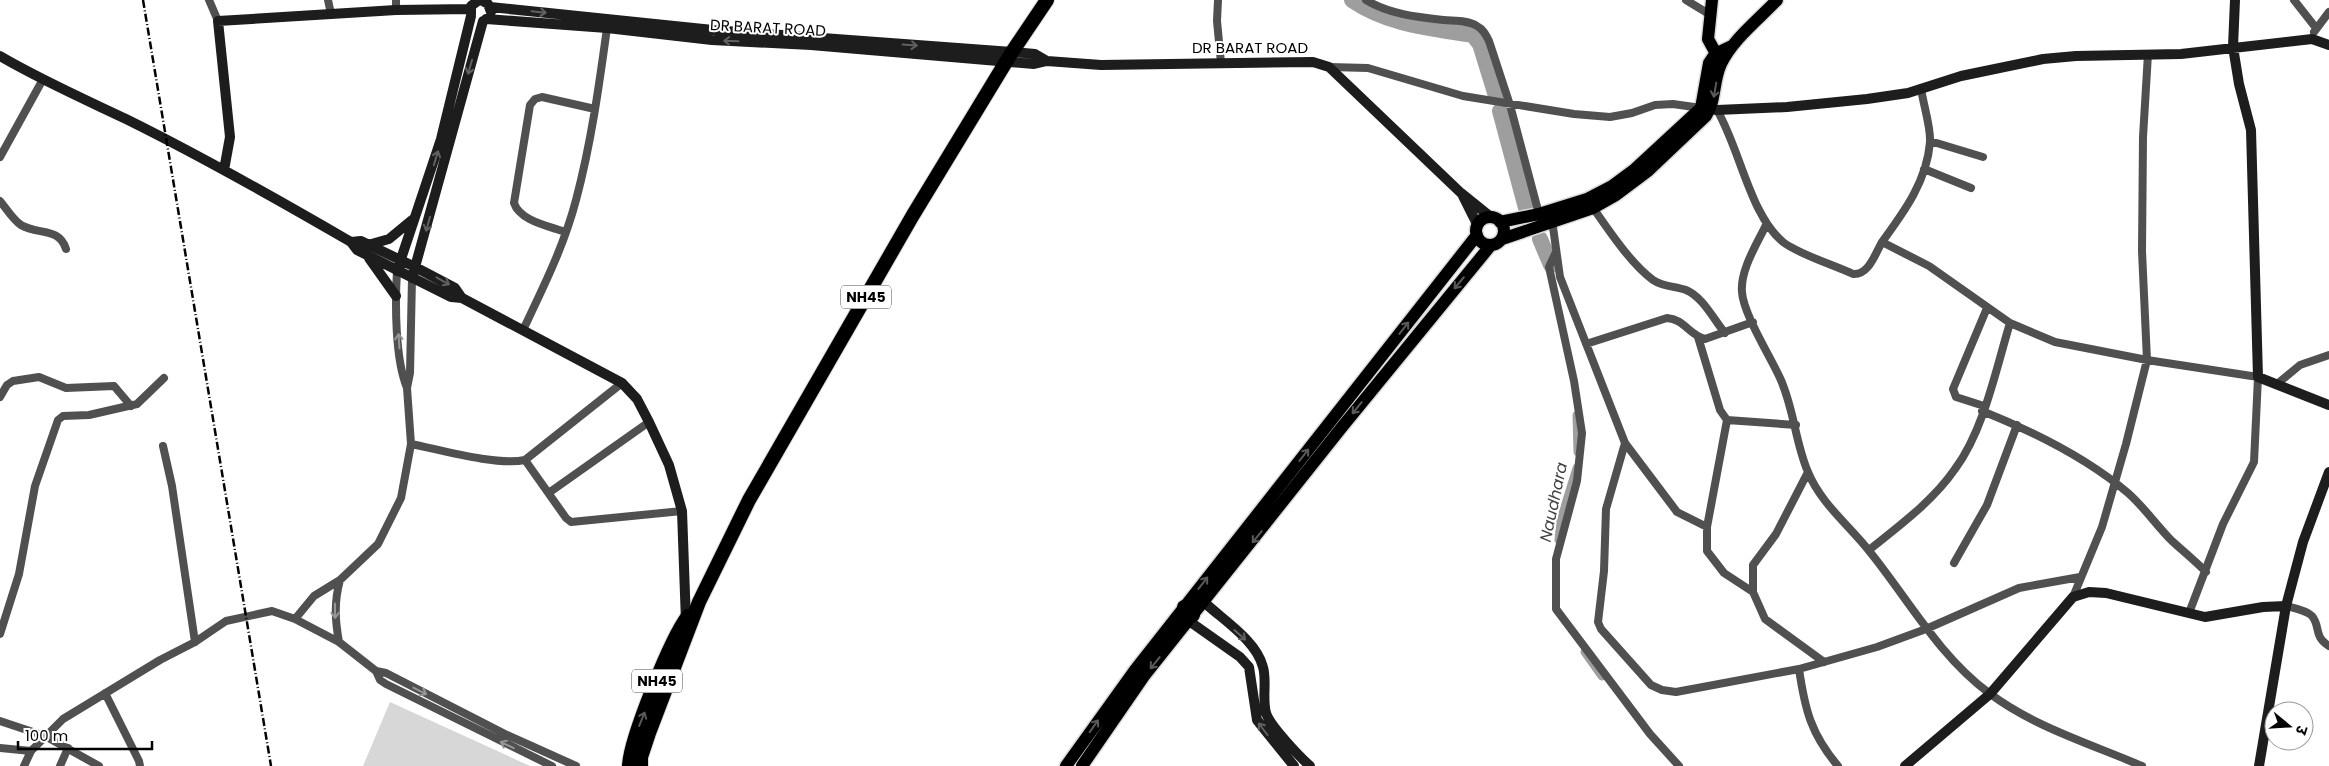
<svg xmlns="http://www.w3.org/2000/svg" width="2329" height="766" font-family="Poppins,'Noto Sans Devanagari',sans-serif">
	<rect width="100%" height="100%" fill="#fff"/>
	<path fill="#d7d7d7" d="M390,702L530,766H363Z"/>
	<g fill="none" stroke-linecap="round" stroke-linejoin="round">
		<path stroke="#9e9e9e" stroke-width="9" d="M1577,415L1578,452
			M1559,540L1561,520L1577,468
			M1585,652L1602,676"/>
		<path stroke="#9e9e9e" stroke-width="16" d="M1352,0C1389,25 1431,28 1473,35L1480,44L1496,96
			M1500,111L1526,208
			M1540,239L1551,265"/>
		<defs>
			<path id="primary" d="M1712,0L1708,39L1719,59
				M1476 231a14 14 0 1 1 28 0a14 14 0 1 1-28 0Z
				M1500,222L1539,214L1587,199L1612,186L1635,169L1701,108L1709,63L1715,54L1732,46
				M1502,239L1593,208L1616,195L1648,171L1706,116C1716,101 1713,81 1721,64C1732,40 1759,19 1777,0
				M1066,766L1135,670L1477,235
				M1082,766L1144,676L1342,427L1491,245"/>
			<path id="highway" d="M1184,607L1193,615
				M629,766C630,739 671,638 688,616
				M641,766V757L649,733L699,602L749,500L913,215L1012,52L1047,0"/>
		</defs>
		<use href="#primary" stroke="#dbdbdb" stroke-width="15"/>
		<use href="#highway" stroke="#dbdbdb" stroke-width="16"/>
		<path stroke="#505050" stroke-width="8" d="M209,0L218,21
			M328,0L331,14
			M1218,0L1217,21L1221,63
			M1366,0C1389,14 1417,17 1444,20C1454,21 1468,20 1477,26C1483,29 1486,35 1489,41L1510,105L1539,214
			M1686,0L1709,14
			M2294,0L2316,28
			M396,10V0
			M2314,32L2329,12
			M1329,67L1368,68L1463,96L1574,114L1610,117L1632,113L1655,105L1673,104L1701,108
			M1717,110C1740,149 1750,215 1783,242C1798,254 1834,265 1853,274C1869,275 1875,254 1882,242L1929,266L2010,323L2055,342L2147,360L2258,377L2254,462L2223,524L2189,613
			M1930,141L1983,157
			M0,157L42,81
			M1924,169L1971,188
			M0,201C6,208 13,220 21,225C38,235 59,227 66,249
			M1591,205C1608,229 1630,263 1653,280C1663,287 1675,286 1686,290C1703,297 1714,320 1725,333
			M1552,220L1560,277L1625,443L1677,512L1707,527L1727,420
			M1766,225C1757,244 1740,270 1742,292C1743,313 1770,356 1780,378C1794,408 1795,442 1808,472C1821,504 1850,526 1870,552C1908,599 1939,656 1989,693C2034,727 2091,744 2142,766
			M565,232C549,226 520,221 514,203L530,105L535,99L542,97L595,109
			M1882,242C1904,212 1927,181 1930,142C1931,127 1923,104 1921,88
			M1556,252L1549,267L1574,381L1582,433L1577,481L1556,559V609L1650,734L1679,766
			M397,271C395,303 395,359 407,388
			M523,330C543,288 564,246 576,200C591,144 599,86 607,28
			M1698,337L1720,410L1727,420L1796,425
			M1586,344L1667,318C1684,319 1689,335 1705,339L1753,322
			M2277,384L2300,365L2329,355
			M0,397L7,385L13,381L39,377L66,388L114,386L131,406
			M1984,406L1956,397L1953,389L1987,308
			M1982,411C2032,431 2087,458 2128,493C2144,507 2157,526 2172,541C2183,551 2195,561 2206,572
			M1625,443L1606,509L1604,571L1598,622L1601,629L1651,685L1662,690L1676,692L1799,669L1877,647L1926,629L2019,588L2080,577
			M411,444C441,450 497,466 525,460L622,383
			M163,446L172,486L195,642
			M525,460L566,518L571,522L682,511
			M1808,472L1776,534L1753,565V592L1765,619L1824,662
			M550,492L649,422
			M1707,527V551L1724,573L1753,592
			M1869,550C1899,526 1933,501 1955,469C1984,430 1996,369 2010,323
			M1954,563L1987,505L2017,425
			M2073,597L2102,527L2126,444L2147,360L2142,251L2143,137L2148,54
			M2286,606C2294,608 2306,610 2312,616C2321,627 2313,636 2329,646
			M295,619L314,596L340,580L378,544L401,498L411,444L407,388L410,373L412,278
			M0,634L19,574L35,486L58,420L63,416L89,415L137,404L164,378
			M339,642C335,620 334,602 340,580
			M1799,669C1805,710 1811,734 1838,766
			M376,671L380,680L386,684L552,766
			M105,693L139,761L140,766
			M0,721L45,736L99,766
			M0,748L31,751
			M24,766L31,751L63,719L160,660L195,642L226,621L272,611L295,619L339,642L376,671L386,673L507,735L576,766
			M60,766L68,748"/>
		<path stroke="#1d1d1d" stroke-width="10" d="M481,0L488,4L491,12
			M2235,0L2233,47L2239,84L2251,130L2258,377L2329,405
			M490,7L713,30L1012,52L1035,54L1047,61
			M471,14V6L479,0
			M486,19L607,28L712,40L811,45L1034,64L1047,61L1101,65L1313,62L1329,67L1461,193L1492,218
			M0,56C41,80 84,99 126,119C203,157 277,199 351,242L357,250L451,297L462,298L622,383L637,399L649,422L669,465L682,511L686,622
			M1704,108L1717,110L1787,107L1867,99L1908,93L1961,76L2043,59L2076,56L2181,54L2312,39L2329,45
			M224,170L230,137L218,21L396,10L470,9
			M1463,196L1478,226
			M351,242L361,241L415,267L455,288L462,298
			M368,245L389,239L412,220
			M369,258L396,296
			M397,271L441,139L471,16
			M412,278L483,21
			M1204,602C1223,620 1256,640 1263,667C1267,681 1262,698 1266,713C1270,726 1300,757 1310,766
			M1189,621L1240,657L1249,667L1257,720L1294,766
			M1905,766L1990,694L2073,597L2089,592L2106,593L2205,617L2263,607L2286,606
			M2259,766L2286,606L2303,542L2329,472"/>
		<use href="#primary" stroke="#000" stroke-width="12"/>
		<use href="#highway" stroke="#000" stroke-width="14"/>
		<path stroke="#000" stroke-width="2.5" stroke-dasharray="8 2.5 1 2.5" stroke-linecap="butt" d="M143,0L271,766"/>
	</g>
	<defs><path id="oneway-shaft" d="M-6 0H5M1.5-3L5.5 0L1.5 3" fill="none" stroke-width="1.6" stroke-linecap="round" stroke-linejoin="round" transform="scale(1.25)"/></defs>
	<g stroke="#616161">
		<use href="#oneway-shaft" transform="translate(539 12) rotate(6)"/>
		<use href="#oneway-shaft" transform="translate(731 41) rotate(-178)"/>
		<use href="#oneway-shaft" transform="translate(910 45) rotate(4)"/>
		<use href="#oneway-shaft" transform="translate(470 67) rotate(106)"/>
		<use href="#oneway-shaft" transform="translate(436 158) rotate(-73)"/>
		<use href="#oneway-shaft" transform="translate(428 224) rotate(106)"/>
		<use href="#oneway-shaft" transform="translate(443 281) rotate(29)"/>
		<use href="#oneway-shaft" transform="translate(1240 635) rotate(42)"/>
		<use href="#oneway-shaft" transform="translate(1263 729) rotate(-127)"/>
	</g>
	<g stroke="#595959">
		<use href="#oneway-shaft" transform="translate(1715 90) rotate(100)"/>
		<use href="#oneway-shaft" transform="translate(1459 283) rotate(130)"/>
		<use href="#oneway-shaft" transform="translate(1404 328) rotate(-52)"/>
		<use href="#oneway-shaft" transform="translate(1357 408) rotate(129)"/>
		<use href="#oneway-shaft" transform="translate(1304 455) rotate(-52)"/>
		<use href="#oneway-shaft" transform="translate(1257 537) rotate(129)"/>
		<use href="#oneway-shaft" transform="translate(1203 583) rotate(-52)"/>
		<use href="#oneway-shaft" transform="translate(1155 663) rotate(129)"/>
		<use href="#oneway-shaft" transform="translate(642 719) rotate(-68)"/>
		<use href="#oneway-shaft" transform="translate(1094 726) rotate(-55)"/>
	</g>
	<g stroke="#969696">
		<use href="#oneway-shaft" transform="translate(399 341) rotate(-94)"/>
		<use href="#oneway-shaft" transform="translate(335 611) rotate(89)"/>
		<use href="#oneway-shaft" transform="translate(420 691) rotate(27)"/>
		<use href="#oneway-shaft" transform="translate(507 745) rotate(-155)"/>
	</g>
	<g text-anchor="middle" stroke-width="4" stroke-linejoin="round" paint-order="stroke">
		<g fill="#fff" stroke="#4c4c4c" stroke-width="1">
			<rect x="841" y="285.5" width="50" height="23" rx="4"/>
			<rect x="632" y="669.5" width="50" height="23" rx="4"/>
		</g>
		<g font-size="14" font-weight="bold" fill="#000">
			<text x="866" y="302">NH45</text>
			<text x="657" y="686">NH45</text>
		</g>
		<g font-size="15" fill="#000" stroke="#fff">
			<text transform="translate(768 28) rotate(3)" y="5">DR BARAT ROAD</text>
			<text x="1250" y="53">DR BARAT ROAD</text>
		</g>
		<g font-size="16" font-style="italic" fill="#3f3f3f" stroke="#fff">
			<text transform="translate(1553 502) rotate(-78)" y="6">Naudhara</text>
		</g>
	</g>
	<g transform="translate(2289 726) rotate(108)"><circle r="24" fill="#ffffff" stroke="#999999"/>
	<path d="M0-4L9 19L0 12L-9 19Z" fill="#000000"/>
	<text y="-8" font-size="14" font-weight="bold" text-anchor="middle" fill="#000000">उ</text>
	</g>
	<path d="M18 741v8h134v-8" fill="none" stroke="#000000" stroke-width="2.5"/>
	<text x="25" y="741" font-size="15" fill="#000000" stroke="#ffffff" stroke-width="4" paint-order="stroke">100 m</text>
</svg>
